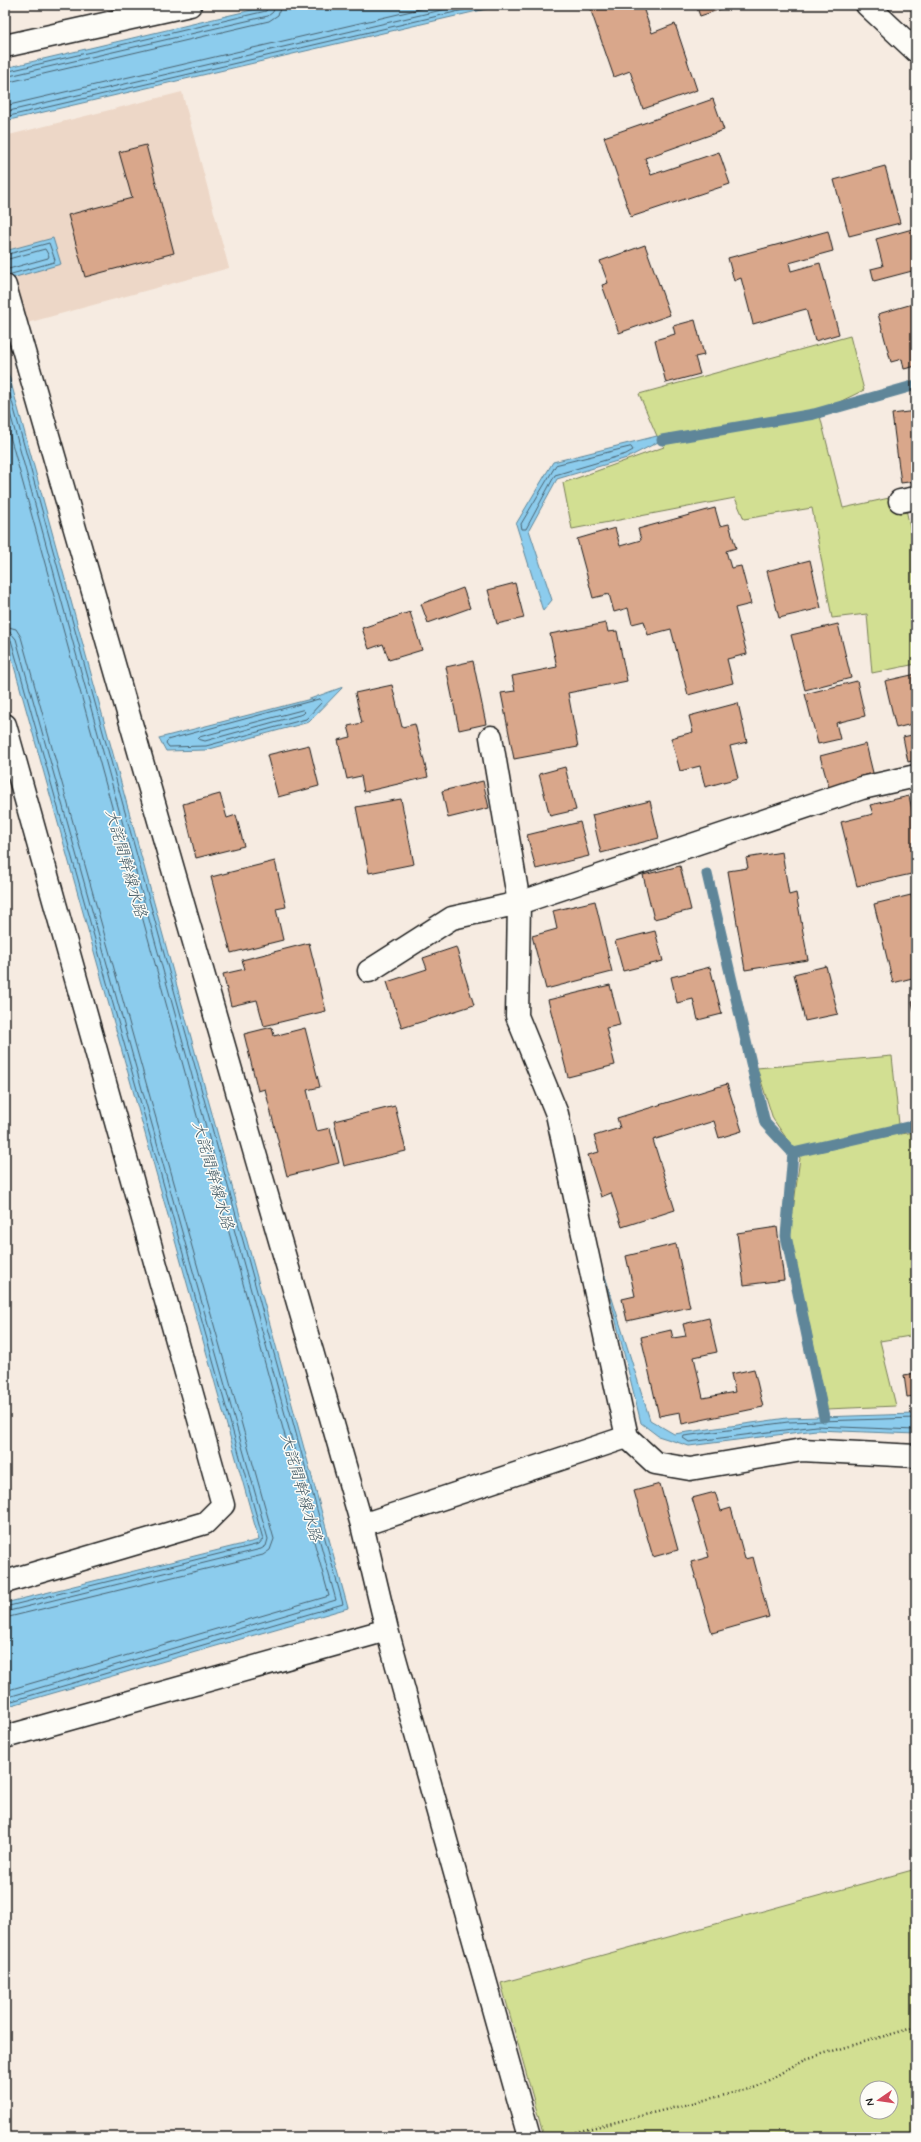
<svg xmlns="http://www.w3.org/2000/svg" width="921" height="2142" font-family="Mynerve,'Klee One',sans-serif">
	<rect width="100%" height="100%" fill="#f6ebe1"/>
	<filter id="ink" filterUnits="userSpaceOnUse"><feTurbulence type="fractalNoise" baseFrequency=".025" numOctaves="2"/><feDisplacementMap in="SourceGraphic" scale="8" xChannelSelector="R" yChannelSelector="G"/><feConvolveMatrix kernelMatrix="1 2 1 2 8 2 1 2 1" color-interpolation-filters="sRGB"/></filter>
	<g filter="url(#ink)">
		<path fill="#edd7c7" d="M182,92L229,268L27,323L5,232V136Z"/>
		<path fill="#d2df92" stroke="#777e57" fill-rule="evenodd" d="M850,336L864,390L819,412L843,508L903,495L916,556V664L872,673L867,614L832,618L812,508L744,519L735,498L572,529L563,483L664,447L657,436L639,394Z
			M892,1056L900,1134L916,1132V1335L880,1341L896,1406L827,1409L790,1233L800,1158L773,1119L757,1068Z
			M916,1869V2137H544L501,1983ZM867,2088H891V2112H867Z"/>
		<path fill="#8ccced" stroke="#5f8699" d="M273,5H503L5,121V68Z
			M53,238L61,264L5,280V251Z
			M5,361L348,1608L5,1707V1603L259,1540L5,634Z
			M657,436L662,440L627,458L557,479L529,530L552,600L543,611L516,524L553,462Z
			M343,687L309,722L206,750L166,751L159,738L307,700Z
			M605,1276L650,1420L674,1434L787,1418L916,1414V1434L816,1430L689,1446L658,1436L641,1423Z"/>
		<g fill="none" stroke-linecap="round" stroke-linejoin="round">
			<path stroke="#496270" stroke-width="1" d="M5,72L266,11L270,5
				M5,77L268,16L273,12L275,5
				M5,83L269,21L278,15L281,5
				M5,106L437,5
				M5,112L463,5
				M5,117L485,5
				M5,255L49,243L55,260L54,262L8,275
				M5,260L45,249L49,256L48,258L5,270
				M5,376L343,1604L5,1703
				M5,395L336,1600L5,1698
				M5,418L329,1596L5,1691
				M631,447L633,450L626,454L555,475L526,529H522L521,524L556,465Z
				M5,626L16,629L21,637L274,1539L270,1550L263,1555L5,1618
				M5,632L11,633L16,639L268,1539L266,1546L261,1549L5,1612
				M5,637L11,640L263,1539L259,1544L5,1607
				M320,699L322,702L306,719L206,746L169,747L166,743L168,740Z
				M303,710L305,712L303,714L205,741L198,739L200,737Z
				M916,1418L788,1422L684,1436L683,1438L689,1442L816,1426L916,1430"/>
			<path stroke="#5f8699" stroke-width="11" d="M662,440L814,414L916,385
				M707,874L765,1123L793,1153L786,1236L824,1417
				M793,1153L916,1125"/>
		</g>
		<path fill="#d9a78b" stroke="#1c1c1c" d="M598,5H642L652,33L675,24L697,90L643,109L630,71L614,77L590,8Z
			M696,5H733L700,16Z
			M713,99L724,130L645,158L651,175L719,152L730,184L631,217L604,137Z
			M146,145L174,253L85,277L68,215L132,198L119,152Z
			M885,166L900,223L849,236L834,180Z
			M916,228V270L874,281L871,269L883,266L876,239Z
			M828,231L833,251L789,263L791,271L820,263L839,334L815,341L806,309L753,324L741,278L734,281L728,258Z
			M645,245L670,315L619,333L602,285L608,283L600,261Z
			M916,303V366L904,369L902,359L891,362L878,314Z
			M695,320L704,355L695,357L700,374L666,383L655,340L675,334L673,326Z
			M916,411V481L901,483L892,414Z
			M715,508L720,526L729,524L736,548L726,551L731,568L741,566L751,604L735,608L747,654L727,659L733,683L688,695L671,629L648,635L644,621L632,624L628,608L614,612L609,594L593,598L577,539L615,528L620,546L641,540L638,529Z
			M810,560L821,608L779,618L767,571Z
			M515,583L524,618L497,624L488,590Z
			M463,588L470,608L428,623L421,604Z
			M410,612L422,650L389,660L383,644L369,649L362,628Z
			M606,623L608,632L617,631L627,681L568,693L578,747L514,759L501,693L515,691L512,676L557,667L550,634Z
			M838,624L851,678L805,690L791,635Z
			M473,661L486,724L459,730L446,667Z
			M916,674V723L896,728L885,681Z
			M857,681L865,716L836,723L840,739L818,744L805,694Z
			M392,685L402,727L415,724L428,777L364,792L361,776L347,779L338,740L351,737L348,726L362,723L355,693Z
			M738,703L747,742L730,746L738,778L705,787L700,766L680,771L671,738L693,732L689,716Z
			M916,734V760L908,762L903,737Z
			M866,744L874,777L829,788L820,756Z
			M309,745L319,786L278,797L267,755Z
			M565,767L576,810L550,816L539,774Z
			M483,781L489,808L448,818L442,791Z
			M220,794L227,818L236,815L244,846L196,858L183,804Z
			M909,796L916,828V873L857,886L841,822L873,814L870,805Z
			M401,799L414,864L369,873L356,807Z
			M650,801L659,838L601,853L592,815Z
			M580,822L589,856L536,869L527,835Z
			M782,852L789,895L796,893L808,960L745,970L728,871L748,868L746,858Z
			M275,861L286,907L276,909L283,940L231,953L211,877Z
			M680,866L691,910L654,919L643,875Z
			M911,895L916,911V977L893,983L874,904Z
			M595,901L612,972L546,989L532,936L557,929L553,911Z
			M655,931L663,961L623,971L615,941Z
			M309,943L326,1011L264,1026L257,1000L231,1006L223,974L245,969L242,960Z
			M456,947L474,1005L402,1028L387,982L427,969L423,958Z
			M826,966L838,1014L805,1021L794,974Z
			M710,967L722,1014L698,1020L693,999L677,1003L671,977Z
			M610,985L620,1025L606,1028L615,1065L568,1077L548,1000Z
			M916,1001V1019L912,1002Z
			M272,1027L274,1036L305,1028L320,1087L307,1090L317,1131L330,1128L339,1163L287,1176L265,1089L258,1091L244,1034Z
			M727,1084L742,1131L719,1138L714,1121L653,1140L675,1210L622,1227L611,1193L601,1197L588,1155L599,1152L594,1136L620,1128L617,1118Z
			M395,1106L406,1151L344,1166L334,1121Z
			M777,1227L784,1280L744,1285L737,1233Z
			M676,1244L690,1307L627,1321L622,1299L635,1296L626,1256Z
			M709,1318L717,1352L694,1357L703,1398L735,1392L731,1374L754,1369L763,1407L682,1424L680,1412L659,1416L641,1337L671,1330L673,1338L686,1336L683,1324Z
			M916,1373V1396L907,1397L904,1375Z
			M660,1484L678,1550L653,1557L634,1491Z
			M715,1492L721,1511L731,1508L745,1559L753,1557L769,1617L712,1633L691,1562L709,1557L692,1498Z"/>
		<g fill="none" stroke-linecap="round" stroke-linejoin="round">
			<defs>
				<path id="minor" d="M5,46L190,5
					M5,286L362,1525L387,1630L529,2137
					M900,501L916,498
					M5,725L223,1505L205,1523L5,1582
					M916,776L862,788L519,903L517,1016L557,1114L627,1437L655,1463L690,1469L802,1450L916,1456
					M369,971L452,918L519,903L491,737
					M362,1525L627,1437
					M5,1737L387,1630"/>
				<path id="primary" d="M867,5L916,51"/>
			</defs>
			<use href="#minor" stroke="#1c1c1c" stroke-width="25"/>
			<use href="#primary" stroke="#1c1c1c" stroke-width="25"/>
			<path stroke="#1c1c1c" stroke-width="2.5" stroke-dasharray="1 3" stroke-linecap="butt" d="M560,2136L757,2087L805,2059L916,2027"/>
			<use href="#minor" stroke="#fdfcf7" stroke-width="22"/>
			<use href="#primary" stroke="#fdfcf7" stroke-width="22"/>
		</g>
	</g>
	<g text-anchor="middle" stroke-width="3" stroke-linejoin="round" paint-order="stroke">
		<g font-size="16" font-style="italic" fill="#435a65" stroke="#fdfcf7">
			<text transform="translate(127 863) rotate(74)" y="6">大詫間幹線水路</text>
			<text transform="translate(214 1175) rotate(74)" y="6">大詫間幹線水路</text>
			<text transform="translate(302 1487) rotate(74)" y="6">大詫間幹線水路</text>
		</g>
	</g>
	<rect width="921" height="2142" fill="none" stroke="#fdfcf7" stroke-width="20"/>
	<rect x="10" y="10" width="901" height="2122" fill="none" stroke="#1c1c1c" stroke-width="1.5" filter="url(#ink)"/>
	<g transform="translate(879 2100) rotate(257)"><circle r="19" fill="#fdfcf7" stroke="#a3a29f"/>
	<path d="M0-3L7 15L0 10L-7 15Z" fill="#d1495b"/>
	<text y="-6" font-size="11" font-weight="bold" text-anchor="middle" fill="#1c1c1c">N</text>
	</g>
</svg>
